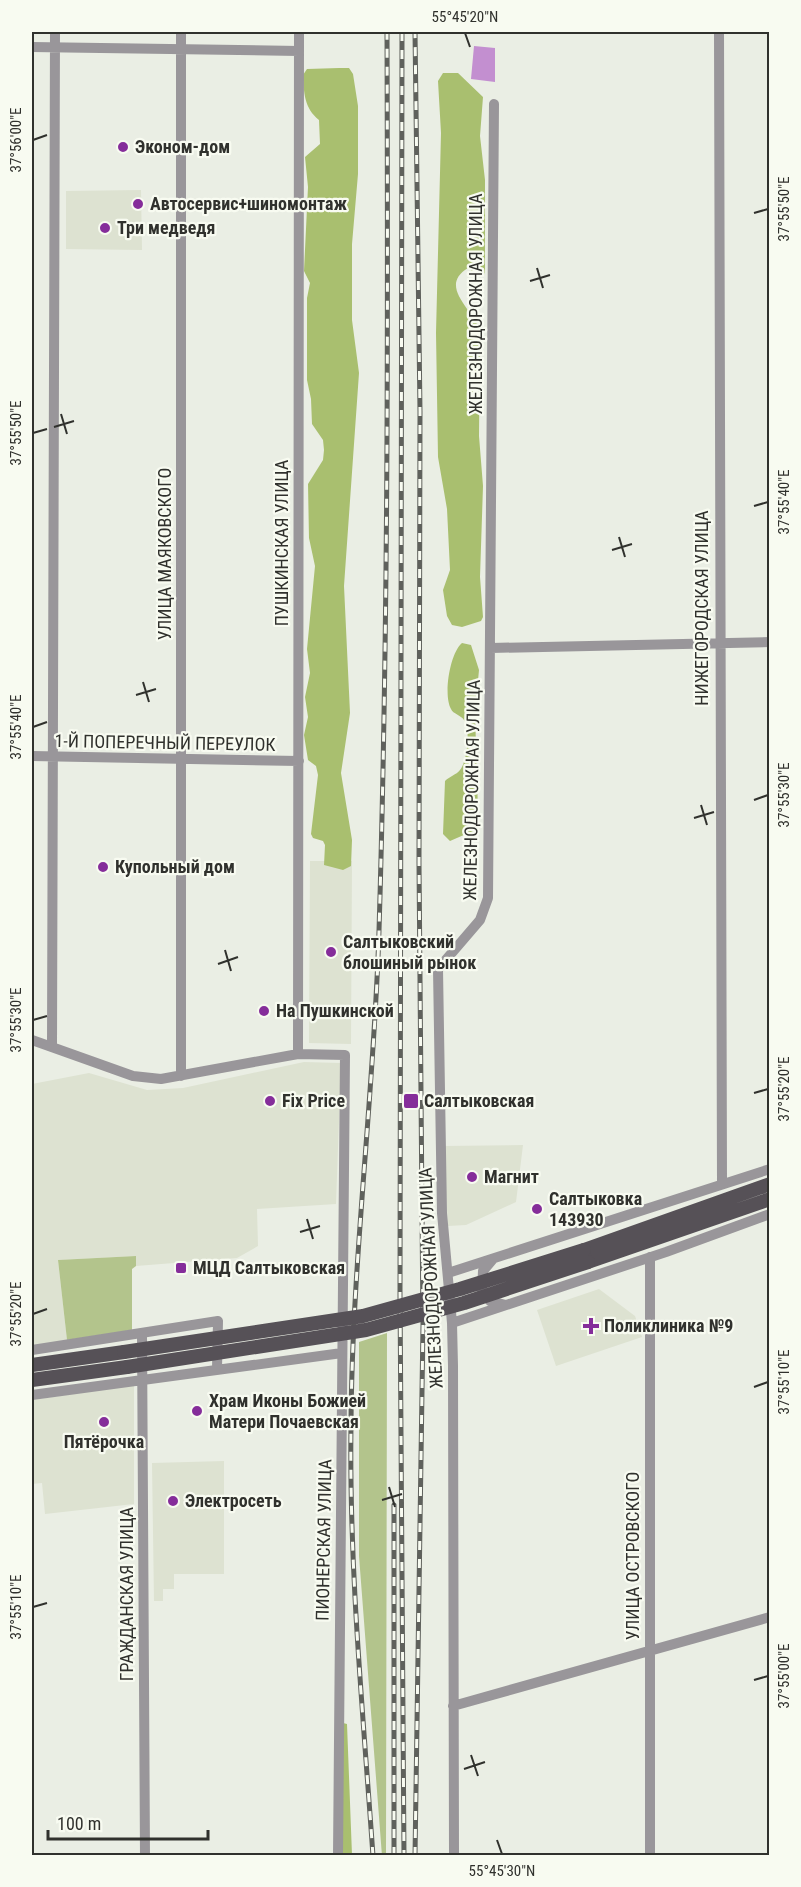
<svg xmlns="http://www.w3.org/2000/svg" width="801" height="1887" font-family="'Roboto Condensed',sans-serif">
	<rect width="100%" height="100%" fill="#eaeee4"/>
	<path fill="#dde2d1" d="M141,190L142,250L66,249V191Z
		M310,861H352L351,1044L309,1043Z
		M304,1062L341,1063L336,1204L257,1209L258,1246L237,1258L136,1266V1256L58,1260L67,1340L32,1346V1084L89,1073L147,1090L183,1088Z
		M523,1145L516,1202L466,1225L448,1226L443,1146Z
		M599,1289L635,1316L642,1337L556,1366L537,1310Z
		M134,1385V1504L45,1514L42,1483L32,1484V1400Z
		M224,1461V1574H174V1589H163V1601H154L152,1463Z"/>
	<path fill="#b3c48c" d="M136,1256V1266L132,1269V1330L67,1340L58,1260Z
		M387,1333L386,1855L382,1856L359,1556V1342Z"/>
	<path fill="#a9bf6f" d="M339,68H349L353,74L358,106V174L352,244V320L359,373L344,586L350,713L341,773L352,840L351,866L343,870L324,865L325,845L323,841L313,838L311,834L318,775L316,766L308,760L304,735L308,717L305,697L310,673L307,649L315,566L309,538L308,484L323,460L324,450L323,440L312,424L311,399L307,380V298L310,283L304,271L308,187L305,157L320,144L319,120C304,108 304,93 303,75L307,69Z
		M443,73H458L483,97L480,136L485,180V270L484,275L480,277L468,268C437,287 475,310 480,332L479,436L483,486L480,577L483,617L481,621L462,627L452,625L447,616L443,590L450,570L447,509L438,457L436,333L441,133L438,81Z
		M462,643L471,645L479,670L475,712L478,811L473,831L450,841L443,834L445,781C450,776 456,775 460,770C467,762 471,729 464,720C461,715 453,714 451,709C443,695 450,653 462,643Z
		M343,1723L347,1724L352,1855H343Z"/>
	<path fill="#c38fd0" d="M474,46L495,48V82L471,79Z"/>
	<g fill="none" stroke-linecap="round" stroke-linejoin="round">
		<path stroke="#99969a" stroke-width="10" d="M181,32V1076
			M719,32L722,1184
			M32,47L299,51
			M491,648L770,642
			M32,756L299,761
			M32,1040L133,1076L161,1079L298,1054L345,1055L338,1856
			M52,1047L55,32
			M298,1054L299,32
			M650,1257V1856
			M493,1259L483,1271L482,1290L490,1301L506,1305
			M448,1273L770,1169
			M452,1323L666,1252L770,1214
			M142,1333L145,1856
			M32,1350L218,1321L217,1369
			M32,1395L342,1353
			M453,1706L770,1617
			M454,1856L453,1366L452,1323L442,1213L438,969L480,920L488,898L494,104"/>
		<path stroke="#565157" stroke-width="14" d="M584,1250L770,1184
			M588,1262L770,1199
			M32,1365L124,1352
			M32,1380L127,1367"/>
		<defs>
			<path id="rail" d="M402,32L400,1295L404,1856
				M394,1505V1856
				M373,1856C363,1712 349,1569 351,1425C352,1260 374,1096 379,931C388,631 388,331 387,32
				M415,1856L423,1325L419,863L420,411L415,32"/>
		</defs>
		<use href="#rail" stroke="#5f615c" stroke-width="5"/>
		<use href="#rail" stroke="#f8fbf1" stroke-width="3" stroke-dasharray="9" stroke-linecap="butt"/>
		<path stroke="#565157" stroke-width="14" d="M124,1352L363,1316L460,1289L584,1250
			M127,1367L366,1330L464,1303L588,1262"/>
	</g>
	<path fill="none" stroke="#30312d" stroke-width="2" d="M465,33L470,47M33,140L47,135M754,213L768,209M537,268L543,288M530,281L550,275M61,414L67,434M54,427L74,421M33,433L47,429M754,506L768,502M619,537L625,557M612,550L632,544M143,682L149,702M136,695L156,689M33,727L47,722M754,800L768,795M701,805L707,825M694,818L714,812M225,950L231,971M218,964L238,957M33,1020L47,1016M754,1093L768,1089M307,1219L313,1239M300,1232L320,1226M33,1314L47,1309M754,1387L768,1382M389,1487L395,1507M382,1500L402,1494M33,1607L47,1603M754,1680L768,1676M471,1755L478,1776M464,1769L485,1762M497,1840L502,1854"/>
	<g fill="#852d9a" stroke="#f8fbf1" stroke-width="2">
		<circle cx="123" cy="147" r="6"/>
		<circle cx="138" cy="204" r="6"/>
		<circle cx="105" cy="228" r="6"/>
		<circle cx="103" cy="867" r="6"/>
		<circle cx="331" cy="952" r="6"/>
		<circle cx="264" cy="1011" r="6"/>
		<circle cx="270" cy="1101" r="6"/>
		<rect x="403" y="1093" width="16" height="16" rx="3"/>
		<circle cx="472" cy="1177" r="6"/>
		<circle cx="537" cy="1209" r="6"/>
		<rect x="175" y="1262" width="12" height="12" rx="3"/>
		<path d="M588 1317h6v6h6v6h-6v6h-6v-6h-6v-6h6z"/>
		<circle cx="197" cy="1411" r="6"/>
		<circle cx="104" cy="1422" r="6"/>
		<circle cx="173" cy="1501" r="6"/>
	</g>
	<g text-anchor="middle" stroke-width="4.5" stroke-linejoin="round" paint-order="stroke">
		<g font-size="18" font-weight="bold" fill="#30312d" stroke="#f8fbf1" text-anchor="start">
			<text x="135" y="153">Эконом-дом</text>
			<text x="150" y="210">Автосервис+шиномонтаж</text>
			<text x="117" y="234">Три медведя</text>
			<text x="115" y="873">Купольный дом</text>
			<text x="343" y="948">Салтыковский<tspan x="343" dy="21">блошиный рынок</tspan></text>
			<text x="276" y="1017">На Пушкинской</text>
			<text x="282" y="1107">Fix Price</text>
			<text x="424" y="1107">Салтыковская</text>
			<text x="484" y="1183">Магнит</text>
			<text x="549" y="1205">Салтыковка<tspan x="549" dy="21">143930</tspan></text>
			<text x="193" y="1274">МЦД Салтыковская</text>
			<text x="604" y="1332">Поликлиника №9</text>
			<text x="209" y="1407">Храм Иконы Божией<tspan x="209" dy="21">Матери Почаевская</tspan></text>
			<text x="104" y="1448" text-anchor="middle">Пятёрочка</text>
			<text x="185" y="1507">Электросеть</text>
		</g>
		<g font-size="18" fill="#30312d" stroke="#f8fbf1">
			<text transform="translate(476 304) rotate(-90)" y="6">ЖЕЛЕЗНОДОРОЖНАЯ УЛИЦА</text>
			<text transform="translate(282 543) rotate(-90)" y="6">ПУШКИНСКАЯ УЛИЦА</text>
			<text transform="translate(165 554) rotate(-90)" y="6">УЛИЦА МАЯКОВСКОГО</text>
			<text transform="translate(702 608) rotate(-90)" y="6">НИЖЕГОРОДСКАЯ УЛИЦА</text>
			<text transform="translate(165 743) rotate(1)" y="6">1-Й ПОПЕРЕЧНЫЙ ПЕРЕУЛОК</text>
			<text transform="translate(472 790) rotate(-89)" y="6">ЖЕЛЕЗНОДОРОЖНАЯ УЛИЦА</text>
			<text transform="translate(431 1278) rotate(-93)" y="6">ЖЕЛЕЗНОДОРОЖНАЯ УЛИЦА</text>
			<text transform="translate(324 1540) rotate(-89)" y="6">ПИОНЕРСКАЯ УЛИЦА</text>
			<text transform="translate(633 1556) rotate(-90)" y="6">УЛИЦА ОСТРОВСКОГО</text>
			<text transform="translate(127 1594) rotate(-90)" y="6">ГРАЖДАНСКАЯ УЛИЦА</text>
		</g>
	</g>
	<rect width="801" height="1887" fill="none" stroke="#f8fbf1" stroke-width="66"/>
	<path d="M48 1830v9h160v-9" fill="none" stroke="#30312d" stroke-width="3"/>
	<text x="57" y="1830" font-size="18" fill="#30312d" stroke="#f8fbf1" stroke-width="4.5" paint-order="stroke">100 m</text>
	<rect x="33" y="33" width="735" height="1821" fill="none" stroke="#30312d" stroke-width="2"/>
	<g font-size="15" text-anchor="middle" fill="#30312d">
		<text x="465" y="22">55°45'20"N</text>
		<text transform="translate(16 140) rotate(-90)" y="5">37°56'00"E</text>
		<text transform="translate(784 209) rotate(-90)" y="5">37°55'50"E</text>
		<text transform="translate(16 433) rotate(-90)" y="5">37°55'50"E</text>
		<text transform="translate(784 502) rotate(-90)" y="5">37°55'40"E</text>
		<text transform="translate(16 727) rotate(-90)" y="5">37°55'40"E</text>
		<text transform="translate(784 795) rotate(-90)" y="5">37°55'30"E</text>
		<text transform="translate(16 1020) rotate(-90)" y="5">37°55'30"E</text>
		<text transform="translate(784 1089) rotate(-90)" y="5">37°55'20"E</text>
		<text transform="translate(16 1314) rotate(-90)" y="5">37°55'20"E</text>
		<text transform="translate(784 1382) rotate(-90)" y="5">37°55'10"E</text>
		<text transform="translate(16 1607) rotate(-90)" y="5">37°55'10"E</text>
		<text transform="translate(784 1676) rotate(-90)" y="5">37°55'00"E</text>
		<text x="502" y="1876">55°45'30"N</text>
	</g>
</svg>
